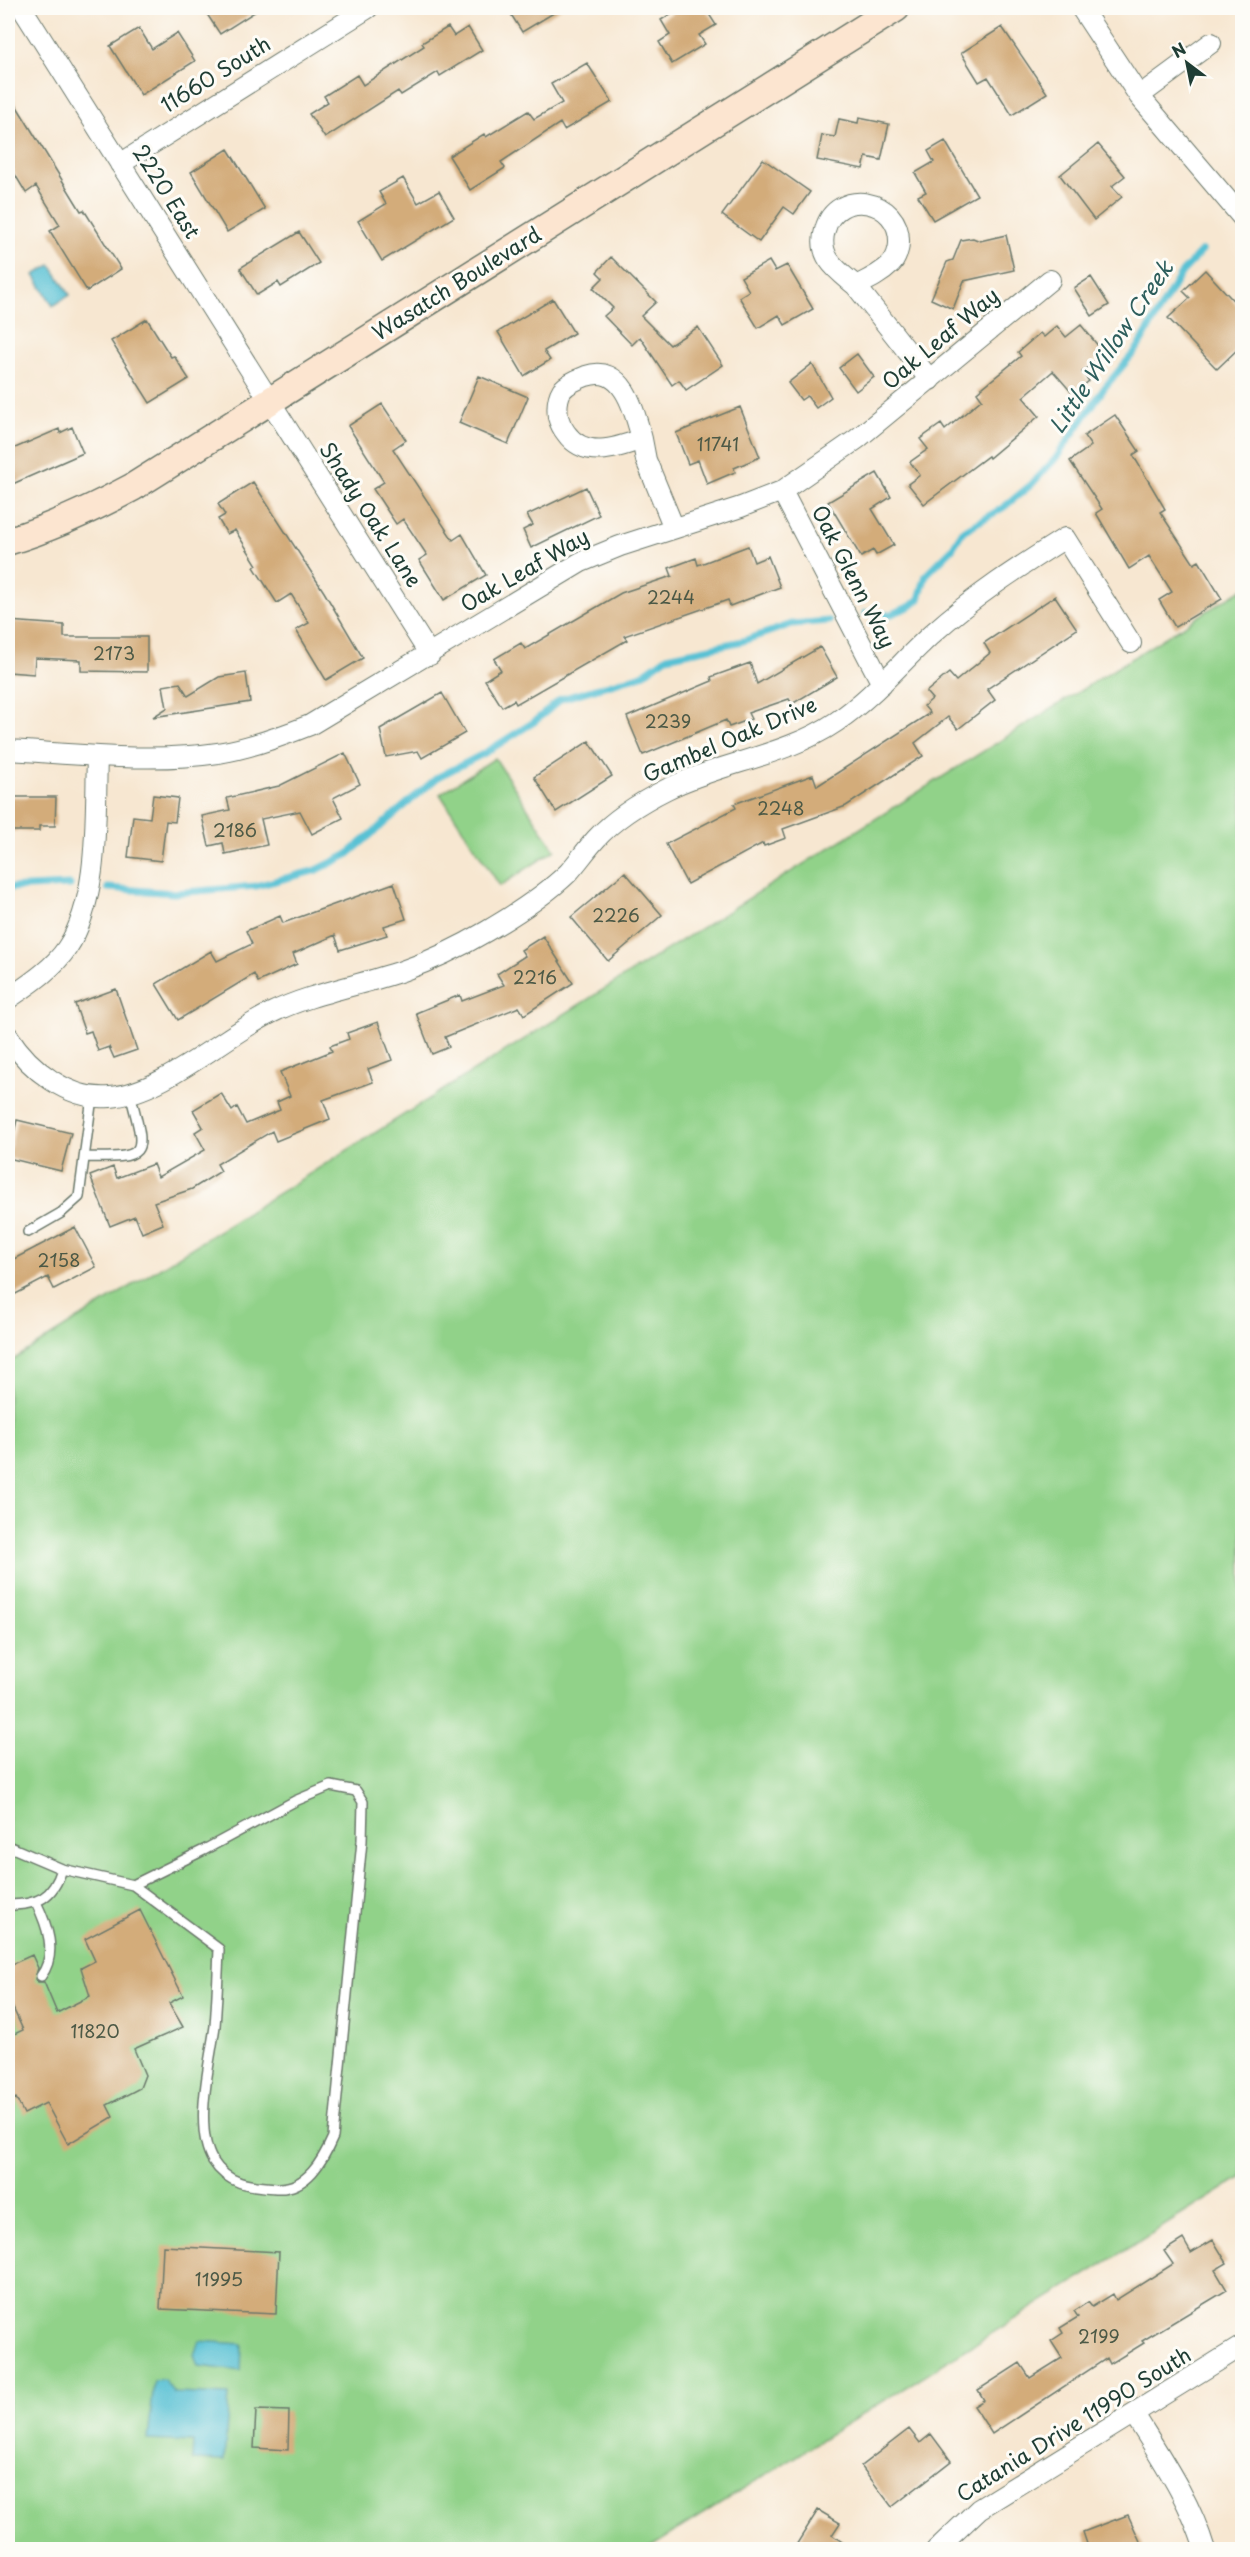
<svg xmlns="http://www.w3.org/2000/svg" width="1250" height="2557" font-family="'Playpen Sans',sans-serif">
	<rect width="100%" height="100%" fill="#fdfcf7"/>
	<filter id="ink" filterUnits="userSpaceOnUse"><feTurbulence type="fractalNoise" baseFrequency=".0167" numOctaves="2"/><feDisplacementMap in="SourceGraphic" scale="12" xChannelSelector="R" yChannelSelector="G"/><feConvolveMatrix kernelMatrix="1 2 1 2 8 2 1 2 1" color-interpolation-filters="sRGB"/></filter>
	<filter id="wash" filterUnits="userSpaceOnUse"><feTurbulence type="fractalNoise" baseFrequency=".008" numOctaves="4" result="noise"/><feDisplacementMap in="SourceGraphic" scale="24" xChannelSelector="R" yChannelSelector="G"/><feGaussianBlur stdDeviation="1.35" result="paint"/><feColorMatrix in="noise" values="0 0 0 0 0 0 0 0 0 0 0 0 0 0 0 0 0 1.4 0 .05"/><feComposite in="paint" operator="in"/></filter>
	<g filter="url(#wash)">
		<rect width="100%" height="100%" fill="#f7e7d1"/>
		<path fill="#91d289" stroke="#58885e" stroke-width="1.5" d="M1242,589V2177L647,2549H8V1363Z
			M495,758L555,850L500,886L440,794Z"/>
		<path fill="#58c1d4" stroke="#3c7f84" stroke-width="1.5" d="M51,265L70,295L53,306L34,275Z
			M199,2341L242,2344L241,2371L198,2366L194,2355Z
			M164,2380L174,2393L229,2395L224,2461L192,2460L193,2442L148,2440L154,2381Z"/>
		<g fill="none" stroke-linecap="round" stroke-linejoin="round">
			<path stroke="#58c1d4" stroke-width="7" d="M865,613L889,615L911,606L919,599L926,575L952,549L963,531L1004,507L1032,484L1056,458L1105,387L1137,349L1182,272L1202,251
				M8,888L70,885
				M108,888L174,893L256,886L317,870L347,855L438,777L483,754L534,722L561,699L642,675L667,657L743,641L792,624L829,621"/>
		</g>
		<g id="blocks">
			<path fill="#d3ac7a" d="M203,8H261L220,34Z
				M507,8H562L522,32Z
				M680,8H705L716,25L699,35L705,44L672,64L659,42L670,35L661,20Z
				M448,27L454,36L468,27L482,50L440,76L438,72L401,95L398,91L325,138L309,114L328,102L324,96L357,75L363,85L424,46L422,43Z
				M1002,27L1047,93L1012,115L988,77L979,82L961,53Z
				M139,28L152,49L177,33L195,61L141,95L110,46Z
				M587,63L612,102L564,130L560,123L501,162L505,168L470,190L449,156L484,134L486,137L528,111L534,119L562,103L551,84Z
				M8,92L81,211L84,210L121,269L87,291L50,231L60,225L36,186L26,193L8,163Z
				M859,118L889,124L881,160L866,157L863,169L817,160L822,135L835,137L839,119L858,123Z
				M945,141L977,195L933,220L918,196L926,192L915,173L934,162L928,151Z
				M1098,144L1125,176L1112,186L1122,197L1094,220L1060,175Z
				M228,149L265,209L227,232L191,172Z
				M763,159L810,192L794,214L784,207L759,242L722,215Z
				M403,178L418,203L439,191L454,217L382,261L358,221L386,204L379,192Z
				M299,232L319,263L281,287L278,282L257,295L240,268Z
				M1006,235L1014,270L964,281L953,309L931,299L947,262L953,260L961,240L973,238L980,241Z
				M611,257L656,302L641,316L670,345L698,327L723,365L686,390L679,380L672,385L640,337L632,345L604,316L613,308L593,288L603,278L597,272Z
				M769,261L775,271L787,265L813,309L785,325L779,315L758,328L739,297L749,291L741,277Z
				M1205,270L1242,310V345L1217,369L1168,318L1190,298L1183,291Z
				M1091,277L1109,305L1092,316L1074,288Z
				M553,299L574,333L544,351L550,360L524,376L498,332Z
				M147,319L171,357L174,356L189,379L150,403L111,341Z
				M1081,325L1104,353L1082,372L1089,381L1073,394L1053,371L1023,397L1039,416L989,458L988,456L924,504L908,484L920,475L910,462L928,449L920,439L941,424L945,430L982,399L977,392L1021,356L1018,352L1040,333L1044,337L1057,326L1066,337Z
				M857,354L874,377L856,391L839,368Z
				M812,364L831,397L816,408L807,396L801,400L788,383Z
				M479,376L528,397L508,444L459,423Z
				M382,404L406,440L393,449L453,540L462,534L486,575L444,600L419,560L427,555L403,519L396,524L373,489L384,482L348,426Z
				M740,407L760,457L734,468L735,472L707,484L698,460L688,464L676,433Z
				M1115,415L1139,451L1133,455L1165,509L1160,512L1194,564L1199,561L1222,599L1175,627L1159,600L1172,592L1149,556L1129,569L1096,513L1102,509L1070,461L1091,446L1084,436Z
				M72,427L83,453L8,486V451L59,429L60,433Z
				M877,473L891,497L872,509L894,545L876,555L873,550L861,557L828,502Z
				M253,482L324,592L363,658L326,680L296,630L309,623L291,594L277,603L254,567L257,565L235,530L227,534L218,519L225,515L218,504Z
				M586,487L599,515L531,548L523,530L533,525L527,515Z
				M748,546L754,562L768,556L780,587L730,606L728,600L624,636L627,640L516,704L514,700L502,707L485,680L501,670L494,659L521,643L525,649L621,593L672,576L669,568L696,558L698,565Z
				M1055,596L1077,629L987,689L995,700L958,729L948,717L915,743L923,756L846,806L783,829L786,838L764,846L763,843L687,884L666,844L736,808L734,804L813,775L817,786L930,713L924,706L932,699L926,692L949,673L956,681L990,653L984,643Z
				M8,621L64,625V637H147V672L81,671V660L35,658L34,674L8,672Z
				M820,647L837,677L792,704L789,699L748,713L751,719L729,727L726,720L643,755L627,717L712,681L711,677L750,663L757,684Z
				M246,673L250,702L153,717L167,708L163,686L180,683L188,696L219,677Z
				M442,693L465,733L422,758L418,751L386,757L380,729Z
				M589,741L612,776L556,812L534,777Z
				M345,753L360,784L333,798L343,818L312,834L300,811L261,819L267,845L225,854L223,843L209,846L202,816L230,810L227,798L279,786Z
				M153,795L178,798L175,822L166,821L161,861L128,857L133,816L150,818Z
				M8,797H56L55,826H39V831H8Z
				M625,872L662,915L608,961L571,917Z
				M394,883L406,919L384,926L387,935L340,950L335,935L293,954L297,964L258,982L254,974L178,1020L156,984L211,951L217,961L252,944L246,931L280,916L283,923Z
				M543,936L573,983L524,1015L519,1007L445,1037L449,1047L432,1054L416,1013L460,995L462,1001L504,985L497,974L525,956L521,950Z
				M116,989L137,1050L114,1058L109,1047L98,1051L91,1031L85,1033L75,1004Z
				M378,1022L392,1060L368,1069L373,1082L323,1100L330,1119L276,1141L272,1131L217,1164L221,1171L192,1189L154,1202L163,1224L142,1233L135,1216L110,1226L90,1176L113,1167L117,1178L153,1164L158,1177L205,1150L195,1132L203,1127L193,1110L221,1093L232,1111L237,1107L246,1124L280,1110L277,1102L290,1096L280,1072L332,1051L330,1046L349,1039L347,1033Z
				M17,1120L71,1133L61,1171L8,1158Z
				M75,1227L96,1267L54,1289L48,1277L8,1298V1262Z
				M140,1910L183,1996L169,2003L183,2027L134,2049L145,2075L140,2088L107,2105L113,2117L68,2144L46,2103L24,2114L16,2098L8,2102V2037L23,2030L8,1997V1966L32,1955L38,1968L35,1979L38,1982H44L57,2013L90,1996L81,1968L95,1961L85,1939Z
				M1183,2239L1191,2253L1213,2240L1227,2263L1215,2270L1227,2290L1142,2341L1144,2343L1110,2364L1107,2358L992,2434L974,2406L984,2400L978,2390L1020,2363L1030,2378L1062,2358L1051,2341L1063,2333L1060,2328L1078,2317L1074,2311L1088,2302L1092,2307L1113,2294L1116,2300L1173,2264L1164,2251Z
				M163,2246L279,2252L276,2314L160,2309Z
				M256,2410L289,2411L288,2450L254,2448Z
				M909,2429L920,2443L931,2434L951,2461L892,2507L861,2466Z
				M818,2510L840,2523L832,2535L854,2550H793Z
				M1128,2515L1144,2550H1089L1083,2532Z"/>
		</g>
	</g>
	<g filter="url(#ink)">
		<use href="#blocks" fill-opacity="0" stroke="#6b786b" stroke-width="1.5"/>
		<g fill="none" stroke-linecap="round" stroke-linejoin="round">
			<defs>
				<path id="service" d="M85,1157C152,1159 145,1153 130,1093
					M28,1232L61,1213L79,1197L92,1097
					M8,1846L62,1869L133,1885L219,1949C218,1974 217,2001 215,2026C210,2063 193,2128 213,2161C228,2185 251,2186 276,2188C307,2190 323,2160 333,2137L362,1841L363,1802L356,1791L331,1786L295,1801L204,1850L133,1885
					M36,1902C47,1925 58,1953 41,1976
					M8,1905C38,1905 53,1898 62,1869"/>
				<path id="minor" d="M22,8L430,655
					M1081,8L1139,96L1242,217
					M1139,96L1211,43
					M120,164L368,8
					M856,286C837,270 817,257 825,230C836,187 901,198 899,243C899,249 896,259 891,264C881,274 868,280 856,286L930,380
					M642,439C635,413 624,363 586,376C578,379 568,383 562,390C557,398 557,409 558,417C560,424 562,428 566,433C585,460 617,448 642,439L646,460L674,528
					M782,491L882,684
					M8,750C76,754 151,763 218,753C250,748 280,737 310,725L581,562L620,546L741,507L782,491L857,439L1050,280
					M8,999C28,985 53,969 67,948C100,899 95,814 97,756
					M8,1036C29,1069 69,1101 110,1097C163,1093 222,1037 271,1013C312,993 358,986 402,971C431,961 460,947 487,931C516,914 544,896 568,873C578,862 586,850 596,839C616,817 641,802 667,789C722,762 786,756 836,722C873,697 900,663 933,633C974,596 1019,567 1065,538L1131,643
					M1134,2414C1161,2458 1190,2500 1205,2550
					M936,2550L979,2509L1242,2346"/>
				<path id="secondary" d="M8,541C52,528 92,509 133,487L896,8"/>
			</defs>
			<use href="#service" stroke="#6b786b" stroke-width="12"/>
			<use href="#minor" stroke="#6b786b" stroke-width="22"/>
			<use href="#secondary" stroke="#6b786b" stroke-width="30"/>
			<use href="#service" stroke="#fff" stroke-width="9"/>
			<use href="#minor" stroke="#fff" stroke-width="20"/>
			<use href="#secondary" stroke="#fce5d0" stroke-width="27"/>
		</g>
	</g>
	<g text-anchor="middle" stroke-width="6" stroke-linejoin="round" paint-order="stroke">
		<g font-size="18" fill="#4c5946">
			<text x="718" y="451">11741</text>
			<text x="671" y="604">2244</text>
			<text x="114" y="660">2173</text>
			<text x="668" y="728">2239</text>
			<text x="781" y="815">2248</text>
			<text x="235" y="837">2186</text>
			<text x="616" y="922">2226</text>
			<text x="535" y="984">2216</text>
			<text x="59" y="1267">2158</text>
			<text x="95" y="2038">11820</text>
			<text x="219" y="2286">11995</text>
			<text x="1099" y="2343">2199</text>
		</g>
		<g font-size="21" fill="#1f3d34" stroke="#fdfcf7">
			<text transform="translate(216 75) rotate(-32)" y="7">11660 South</text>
			<text transform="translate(166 192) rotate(58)" y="7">2220 East</text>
			<text transform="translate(457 284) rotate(-32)" y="7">Wasatch Boulevard</text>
			<text transform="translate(941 339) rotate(-40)" y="7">Oak Leaf Way</text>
			<text transform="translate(370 515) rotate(57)" y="7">Shady Oak Lane</text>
			<text transform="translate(525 571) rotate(-30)" y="7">Oak Leaf Way</text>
			<text transform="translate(853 577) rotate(63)" y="7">Oak Glenn Way</text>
			<text transform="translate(730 740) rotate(-23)" y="7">Gambel Oak Drive</text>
			<text transform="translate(1074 2425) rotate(-32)" y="7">Catania Drive 11990 South</text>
		</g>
		<g font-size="22" font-style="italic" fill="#2d5e5c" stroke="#fdfcf7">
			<text transform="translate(1111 347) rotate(-56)" y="8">Little Willow Creek</text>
		</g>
	</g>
	<rect width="1250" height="2557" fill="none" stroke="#fdfcf7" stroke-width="30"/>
	<g transform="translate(1187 63) rotate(328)" stroke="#fdfcf7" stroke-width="4.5" paint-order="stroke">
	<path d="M0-4.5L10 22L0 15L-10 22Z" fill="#1f3d34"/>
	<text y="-9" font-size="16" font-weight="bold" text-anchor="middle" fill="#1f3d34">N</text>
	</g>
</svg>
